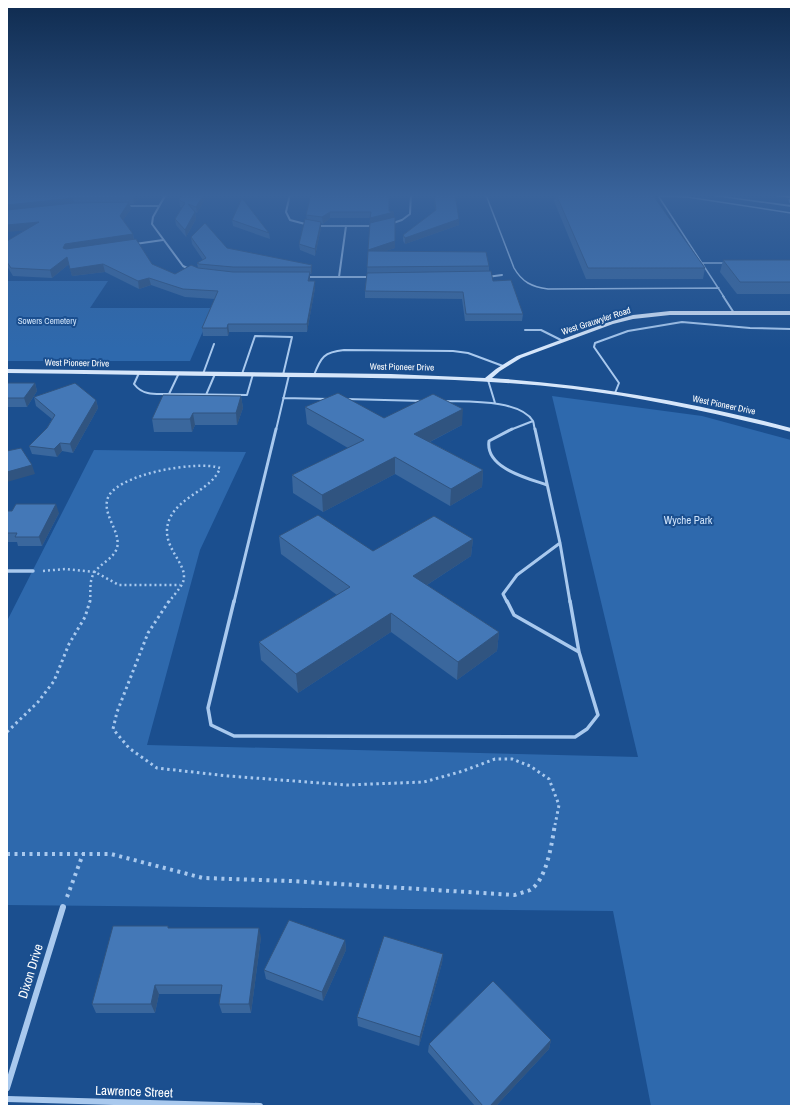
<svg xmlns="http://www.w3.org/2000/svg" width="798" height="1113" font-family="'Archivo Narrow',sans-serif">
	<rect width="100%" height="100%" fill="#1b4f8f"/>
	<path fill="#2e69ad" d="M7,281H108L90,308H213L190,361H7Z
		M552,396L702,416L791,440V1106H651L613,911L7,905V621L94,450L246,452L200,550L147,745L638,757Z"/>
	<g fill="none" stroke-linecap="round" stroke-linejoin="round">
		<path stroke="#9cc4f0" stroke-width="3" d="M790,200L791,202"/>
		<path stroke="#a9c9ee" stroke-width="2.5" stroke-dasharray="2 3" stroke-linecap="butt" d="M43,571L65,569L95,572L119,585H180
			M90,602C91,593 89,583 93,575C98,564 113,560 117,548C121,532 104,517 107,501C111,474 199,460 220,468C212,490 181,495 170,518C157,546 190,563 183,582C180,589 173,596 169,602"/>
		<path stroke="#a9c9ee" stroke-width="3" stroke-dasharray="2.5 3.5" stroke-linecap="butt" d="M169,601L148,633L117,712L113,729L129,748L157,768L228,776L347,785L424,782L463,771L495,759H512L530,766L549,779L559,805L555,825
			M7,732L38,702L54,681L69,644L85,617L90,601"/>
		<path stroke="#a9c9ee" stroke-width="4" stroke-dasharray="3 4.5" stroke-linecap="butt" d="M7,854H111L203,878L291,881L515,895C520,893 525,892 530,890C547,880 552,842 555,824
			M67,897L83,854"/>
		<path stroke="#a9c9ee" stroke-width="1.5" d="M489,194L486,195L514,268C522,282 532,287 548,289L719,288
			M657,194L724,297
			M659,196L687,197L791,213
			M702,263H725"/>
		<path stroke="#a9c9ee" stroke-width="2" d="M723,296L734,313
			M525,330H541L563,341
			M139,373L134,384C143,396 156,394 169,394
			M179,373L169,394L247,395L253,374
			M203,374L214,344
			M242,374L255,336L292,337L283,375
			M314,375C321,357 324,352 344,350L453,351L468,353L503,366
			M488,380L495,403
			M615,393L619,383L594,347L595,343L628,331L682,322L750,328L791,329
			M206,395L215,374
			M283,398L329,399
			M346,399L423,401
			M444,401C467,402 519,399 533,421C534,423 534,428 535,430
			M276,430L289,375
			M510,430L533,421"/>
		<path stroke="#a9c9ee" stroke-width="3" d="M512,429L489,441C485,468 527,478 547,485
			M535,429L560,543L570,602
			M234,602L276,429
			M507,602L503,594L517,575L560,543"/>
		<path stroke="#a9c9ee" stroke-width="3.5" d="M234,601L208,708L211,725L234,736L575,737L587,729L598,715L579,652L570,601
			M507,601L514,615L579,652"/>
		<path stroke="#a9c9ee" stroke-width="2" d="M166,194L153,217L152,224L183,266L191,270
			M290,194L286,212L290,220L309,225
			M127,206H158
			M390,224L402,220L410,214L411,194
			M316,226H375
			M135,244L163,240
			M305,277H370
			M339,277L346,226
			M487,277L502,275"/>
		<path stroke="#a9c9ee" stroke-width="3.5" d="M7,571H33"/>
		<path stroke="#a9c9ee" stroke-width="6" d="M7,1088L63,907
			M7,1099L260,1106"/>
		<path fill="#a9c9ee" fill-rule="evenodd" d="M700,194H707L791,205V207Z"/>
		<path fill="#d6e6fa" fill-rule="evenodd" d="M670,311H791V315H670L633,319L613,324L521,358L500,371L492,378C593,385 693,402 791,428V432C719,414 647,398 573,389C479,378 384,378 288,377C195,376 101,374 7,373V369L391,374L485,378L496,369L517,356L609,322L633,315Z"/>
		<path fill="#f0f6ff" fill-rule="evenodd" d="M766,194L791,196V198L768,195Z"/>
	</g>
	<path fill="#3a679d" d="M7,194H142L134,204H130L131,209L123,220L133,234L134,239L152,264L175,274L198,268L197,263L203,260L192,244L191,237L227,248L312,265V272L311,274H310V281L315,288L307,332H229L228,336H203L202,328L215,299L185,297L151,285L139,289L105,272L72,276L69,264L52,278L13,276L7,266V241L25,230Z
		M208,194L197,213L195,212L196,219L186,237L176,225L175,219L182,207H180L179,200Z
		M311,194L394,212L395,248L385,251L489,266V271L493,281L523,314L522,321H465L462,299L365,298V291L367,273L370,218H330L323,224L321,223V228L315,256L300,250L299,244L307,220L306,215Z
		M434,194H455L459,219V225L405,244L403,241V235L435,211Z
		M555,194H652L705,268L703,279H586L554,201Z
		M232,220L269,233L270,239L233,226Z
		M723,260H791V294H737L720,272Z
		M7,383H35L37,391L27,407H7Z
		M241,396L243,408L237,425H195L192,432H154L152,419Z
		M34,397L96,400L98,408L73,453L62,451L57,457L32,454L29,446L47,428L52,419L36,406Z
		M305,407L384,418L462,425L430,442L483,470L482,487L450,506L395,474L323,512L293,493L292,475L348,448L307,424Z
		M7,511L59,513L42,546H18L17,542H7Z
		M279,536L373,551L473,539L471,556L427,585L499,632L497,651L457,680L391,632L298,693L261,660L259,642L337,595L281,554Z
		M169,928L261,937L251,1013H222L219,1004L221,994H159L155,1013H96L92,1004Z
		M345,940L346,950L323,1001L266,979L264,970Z
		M443,954L442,963L419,1046L358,1026L357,1017Z
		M551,1040L549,1049L496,1106H475L428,1052L429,1044Z"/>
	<path fill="#305480" d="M136,194H142L134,204L133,197Z
		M204,194H208L197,213L196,207Z
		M73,198L75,204L7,212V205Z
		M129,202L131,209L121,223L120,216Z
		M195,212L196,219L186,237L185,230Z
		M330,212V218L323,224L322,217Z
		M394,212V219L370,224V218Z
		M395,217V248L368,257V250Z
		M459,219V225L405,244V238Z
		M39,222L41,229L7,232V225Z
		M321,222V228L315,256V249Z
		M133,234L134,242L67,252L63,248L65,244Z
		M67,257L69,264L52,278L50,270Z
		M103,264L105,272L72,276L70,269Z
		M312,265V272L311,274V267Z
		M310,272V280L308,288V281Z
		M149,278L151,285L139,289L138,281Z
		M315,281V288L307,332V324Z
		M228,324L229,332L228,336L227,328Z
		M35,383L37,391L27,407L24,398Z
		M241,396L243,408L237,425L236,413Z
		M96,400L98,408L73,453L70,444Z
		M463,409L462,425L414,450V434Z
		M193,413L195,425L192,432L190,419Z
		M60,443L62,451L57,457L54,449Z
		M395,457V474L323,512L322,495Z
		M32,465L35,474L7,482V472Z
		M483,470L482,487L450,506L451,489Z
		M56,504L59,513L42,546L39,537Z
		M473,539L471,556L413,594V576Z
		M391,613V632L298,693L296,674Z
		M499,632L497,651L457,680L458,662Z
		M259,928L261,937L251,1013L249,1004Z
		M345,940L346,950L323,1001L322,992Z
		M443,954L442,963L419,1046L420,1037Z
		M155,985L159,994L155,1013L151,1004Z
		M551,1040L549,1049L496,1106H490Z"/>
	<path fill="#4478b7" stroke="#305480" d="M7,194H136L133,197L73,198L7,205Z
		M183,194H204L196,207L188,204L195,212L185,230L175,219L185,203L179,200Z
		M311,194H389V211L394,212L370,218L371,212H330L322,217L306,215Z
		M434,194H455L459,219L405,238L403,235L436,210Z
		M556,194H652L705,268H588Z
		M242,198L269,233L232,220Z
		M129,202L120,216L133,234L65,244L63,248L66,249L136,239L152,264L175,274L191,265L198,268L233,272H310L308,281H315L307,324H228L227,328H202L218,291L183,289L149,278L138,281L103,264L70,269L67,257L50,270L11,268L7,262V241L39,222L7,225V210L74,203Z
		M395,217V241L368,250L370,223Z
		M305,219L321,222L315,249L299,244Z
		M205,223L227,248L312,265L311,267H233L199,264L197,263L206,258L191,237Z
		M368,251L486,252L489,266L367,267Z
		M723,260H791V282H740Z
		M491,271L493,281L511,280L523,314H466L463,292L365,291L367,273Z
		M7,383H35L24,398H7Z
		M75,383L96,400L70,444L60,443L54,449L29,446L47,428L55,415L34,397Z
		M338,393L384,418L433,394L463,409L414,434L483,470L451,489L395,457L322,495L292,475L364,440L305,407Z
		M163,395L241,396L236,413H193L190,419H152Z
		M21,448L32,465L7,472V451Z
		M16,504H56L39,537H15L17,533H7V511H12Z
		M318,515L373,551L434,516L473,539L413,576L499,632L458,662L391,613L296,674L259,642L350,587L279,536Z
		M289,920L345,940L322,992L264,970Z
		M113,926H168V928H259L249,1004H219L222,985H155L151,1004H92Z
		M384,936L443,954L420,1037L357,1017Z
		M493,981L551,1040L490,1106H483L429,1044Z"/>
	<linearGradient id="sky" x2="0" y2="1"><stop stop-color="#0f2b4f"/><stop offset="0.56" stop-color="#39639b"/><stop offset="1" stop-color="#39639b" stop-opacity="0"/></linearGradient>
	<rect width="798" height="349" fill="url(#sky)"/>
	<g text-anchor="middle" stroke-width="4" stroke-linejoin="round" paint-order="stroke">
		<g font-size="9" fill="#cfe3fa" stroke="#1b4f8f">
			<text x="47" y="324">Sowers Cemetery</text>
		</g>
		<g font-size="9" fill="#fff" stroke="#1b4f8f">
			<text transform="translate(596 321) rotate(-18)" y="3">West Grauwyler Road</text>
			<text transform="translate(77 363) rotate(1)" y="3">West Pioneer Drive</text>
			<text transform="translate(402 367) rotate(1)" y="3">West Pioneer Drive</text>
			<text transform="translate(724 405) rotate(12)" y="3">West Pioneer Drive</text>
		</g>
		<g font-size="11" fill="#cfe3fa" stroke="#1b4f8f">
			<text x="688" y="524">Wyche Park</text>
		</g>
		<g font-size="13" fill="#fff" stroke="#1b4f8f">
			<text transform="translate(30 971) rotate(-73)" y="5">Dixon Drive</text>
			<text transform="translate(134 1091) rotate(2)" y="5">Lawrence Street</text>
		</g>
	</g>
	<rect width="798" height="1113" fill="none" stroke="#ffffff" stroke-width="16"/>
</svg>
